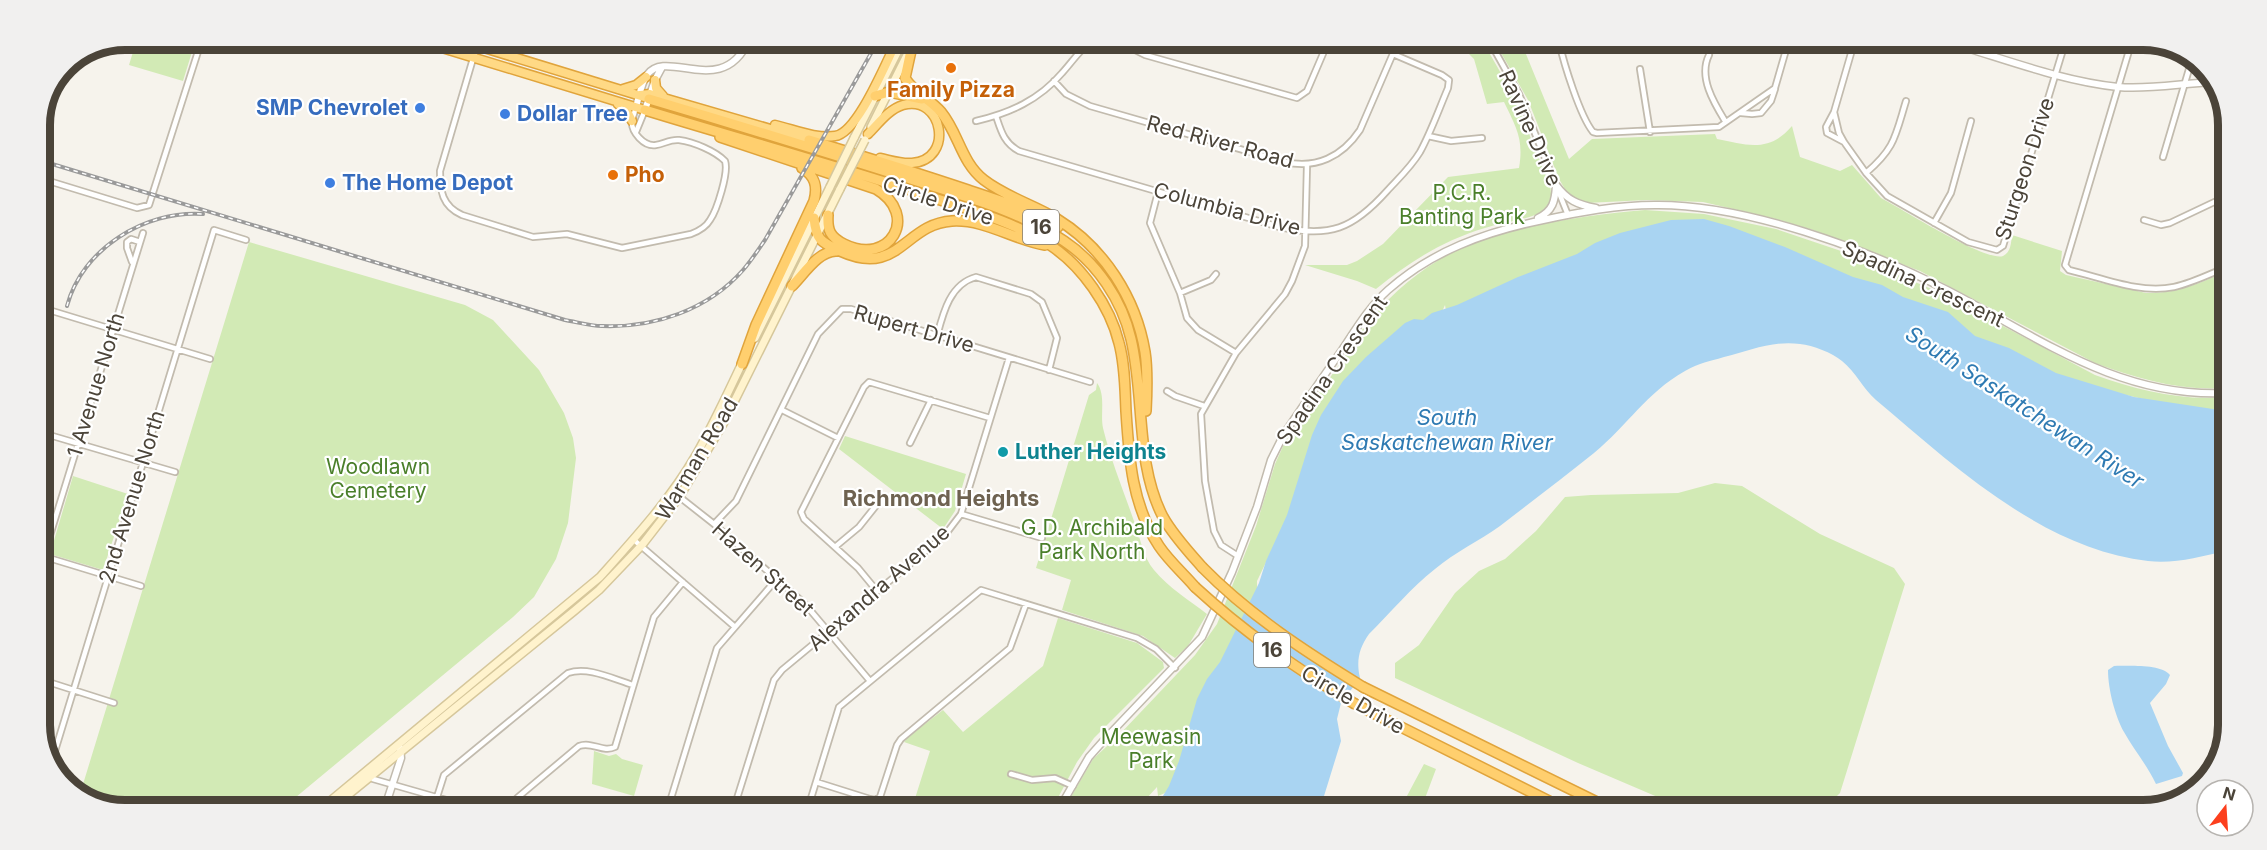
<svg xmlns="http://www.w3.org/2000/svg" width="2267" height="850" font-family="Inter,sans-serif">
	<rect width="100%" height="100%" fill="#f6f3ec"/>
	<path fill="#d2eab5" d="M137,39H196L183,81L129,65Z
		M1469,42H1483L1514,96L1550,186C1552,195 1552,205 1543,211C1529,220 1501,222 1485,228C1444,240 1409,262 1376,289L1357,281L1305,265H1347L1357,261L1383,244L1448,177L1519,168C1524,139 1516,127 1504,102L1487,104L1474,59L1460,45Z
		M1521,42L1569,159L1592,139L1715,134L1717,139C1747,145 1769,153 1792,126L1800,157L1840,171L1852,165L1881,198L1890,203C1908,213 1987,262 2003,256C2011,252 2011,243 2012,235L2062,251L2060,271L2066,275L2146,293C2176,294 2201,283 2227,271L2226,388C2180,391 2138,379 2095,363L1920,271L1813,230L1772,218L1703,202L1647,200L1586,203L1576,200L1566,191L1559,179L1528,100L1496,44Z
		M1645,210L1704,214L1776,229L1844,252L1941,293L2095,375C2137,390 2181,401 2226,397V415L2185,409L2067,381L2017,358L1446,311L1445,305L1441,314L1293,506L1257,581V591L1175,782L1165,793L1158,796L1157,787L1146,799L1150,802L1156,801L1157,809H1064L1093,759L1119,735L1195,655L1217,624L1256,526L1275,464L1285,442C1304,414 1324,386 1343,359C1352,345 1361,330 1372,318C1394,291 1422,268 1453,252C1506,226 1586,215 1645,210Z
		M249,242L465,305L493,320L539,370L564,413L573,438L576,458L568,523L556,559L534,597L513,617L284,807L97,806L80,794Z
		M1097,383C1106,395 1100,414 1103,428C1111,461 1124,492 1135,524C1141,540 1143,557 1154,570C1169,588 1189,600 1207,614L1188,646L1175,658L1143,636L1062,610L1071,580L1036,568L1089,395L1096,390Z
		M845,436L966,474L955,511L943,529L839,449Z
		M73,476L128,494L103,570L50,554Z
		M1715,483L1742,486L1820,534L1894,568L1905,584L1840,793L1823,810H1688L1578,763L1395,678V663L1419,645L1455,593L1479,571L1505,559L1536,531L1565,497L1591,495L1678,493Z
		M1058,618L1137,643L1163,662L1164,668L1094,738L1077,762L1052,809L912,808L930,751L904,742L908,737L943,710L963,732L1043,666Z
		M594,751L609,756L616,754L622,759L643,765L634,796L592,784Z
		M1424,764L1436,769L1421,809H1400Z"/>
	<path fill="#a9d4f2" d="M1704,219L1729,226L1785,247L1853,277L1882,285L1903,297L1948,312L1975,336L2009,348L2056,373L2134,397L2226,411L2225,551C2200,557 2174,564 2148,561C2043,549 1954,466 1876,400C1863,389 1856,372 1842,361C1832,353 1813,345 1800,344C1773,340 1749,351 1724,357C1708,362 1701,362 1685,371C1646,393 1628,425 1594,453C1563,478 1531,502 1500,526C1479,541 1455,552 1435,569C1411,588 1391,612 1369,634C1359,648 1356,661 1360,678L1341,703L1337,719L1341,741L1320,809H1155L1169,786L1179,761L1197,699L1207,679L1220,662L1259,583L1266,561L1287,515L1312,435L1321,415L1343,381L1366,357L1405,323L1414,319L1423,320L1432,313L1457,305L1518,277L1577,254L1595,243L1620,233L1671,220Z
		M2114,666C2129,666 2161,664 2170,675L2166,684L2150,703L2168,746L2183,773L2182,776L2156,784C2147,765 2134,750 2124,732C2115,716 2108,689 2108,670Z"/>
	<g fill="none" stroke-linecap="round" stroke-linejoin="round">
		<defs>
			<path id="minor" d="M1126,41L1133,49L1145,55L1297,98L1307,91L1328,42
				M1490,42L1519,94L1568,215
				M1559,42C1564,64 1580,116 1593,132L1597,133L1719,127L1775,88L1788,43
				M1854,43L1834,112L1839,133L1844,142L1866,173L1887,196L1968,242L1997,250L2003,246L2065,43
				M2131,44L2065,265L2069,270C2103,278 2139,294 2174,287C2192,283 2210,274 2227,267
				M477,45L440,171C440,191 442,206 462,215L533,237L567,234L622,248L691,234C699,231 706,227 710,220C717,210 729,172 725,161C715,151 694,142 679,140C670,139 664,144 656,145C644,147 631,132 632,121C633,116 635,111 636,107
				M1709,55C1698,77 1714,103 1725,121
				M1994,56L1997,43
				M1640,69L1650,132
				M1054,81L1066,94L1090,106L1285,162C1316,169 1342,157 1360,130L1398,42
				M1834,112L1826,127L1827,133L1844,142
				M1741,113L1752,114L1761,113L1771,101L1775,89
				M996,116C1001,131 1004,143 1019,151L1279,227C1330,238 1353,229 1387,191C1398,179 1411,167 1420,152C1431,132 1439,109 1448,88L1449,80L1442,75L1393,54
				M976,121C1010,113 1039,100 1062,73C1072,62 1079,51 1091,41
				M636,132L645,110
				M1428,136L1451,141L1482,138
				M2163,157L2192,59
				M1866,173C1895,148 1895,137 1906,101
				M39,178L137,208L149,205L202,39
				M1158,192L1150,223L1180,293L1187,318L1198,330L1236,353
				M2144,220L2161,225L2170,223L2227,196
				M1934,223L1951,193L1971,121
				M132,262L127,248V242L131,239L140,242
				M1180,293L1211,280L1216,274
				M39,307L210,359
				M937,336C943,313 950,284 976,277L1031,294L1042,302L1057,338L1049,370
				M1167,391L1175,396L1204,406
				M782,410L838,438
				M39,432L175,472
				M910,443L931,400
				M672,491L714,524L805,604L870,681
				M961,514L1042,538
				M714,524L736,501L818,334L842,309H851L1090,382
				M634,540L735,627
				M835,547L859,527L883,497
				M39,555L141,586
				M1238,556L1221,545L1214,531L1205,481L1201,414L1236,353L1285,294L1292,281L1305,246L1307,165
				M39,571L143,233
				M877,591L858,568L804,519L801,512L864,387L869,382L990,418
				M39,679L114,703
				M51,764L214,230L246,240
				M1011,774L1032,780L1055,778L1073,786
				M371,776L373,779L471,807
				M816,782L870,799L875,800L880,797L897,745L901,739L1010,648L1026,604
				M437,797L444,775L568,673C588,666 613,679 633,685
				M514,807L517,798L579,746C592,741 603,753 615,747L654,617L683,582
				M668,808L717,648L776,580
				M734,808L774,680L782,670L945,535L961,514L1009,358
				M808,808L839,707L981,590L1137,638L1156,649L1175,668
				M2031,811L2034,801"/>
			<path id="tertiary" d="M1950,43C2005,59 2061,81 2118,87C2150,90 2182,83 2214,82
				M636,107C639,97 641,83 647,75C667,47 722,100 749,40
				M645,110L655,80L662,67
				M39,124L44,109
				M1556,185C1567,200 1578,205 1596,208
				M1538,218C1553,211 1555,201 1556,186
				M385,807L401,758L400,748
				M1059,809L1089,757L1105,739L1202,637L1232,572L1257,507L1271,460L1284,434C1303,406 1322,378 1342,350C1356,329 1369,307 1388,290C1432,251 1485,232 1543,220C1580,212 1617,205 1655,205C1745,204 1867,249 1947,290C2038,337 2118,398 2226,393"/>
			<path id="secondary" d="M871,127L914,41
				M854,138L903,41
				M755,338L830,187
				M323,807L600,577C634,539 670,500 696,455C713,425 728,393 743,361
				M333,807L574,611L599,590L642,545L680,496L723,424L840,189"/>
			<path id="trunk" d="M416,40L645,110
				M458,40L644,97
				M655,80L656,88L663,96
				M623,89L636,85L646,77
				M640,95L650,94L815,142
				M618,104L626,109L632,121
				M775,125C793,129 816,139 835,136C858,133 886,62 897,41
				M868,134C878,124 889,109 903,105C943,94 955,160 912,163C901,164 890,160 880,158"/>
			<path id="motorway" d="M912,46L905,78C914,93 930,99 941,112C959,134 961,162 984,180C1006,197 1034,205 1057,219C1104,248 1136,298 1145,352C1148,371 1147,392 1146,411
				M875,96L889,92L922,99
				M649,99C734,124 819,150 904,177C957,194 1017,209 1064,241C1097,263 1122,300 1131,339C1145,397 1135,463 1163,517C1173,535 1188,551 1202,567
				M645,110C736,138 828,163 919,193C963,208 1011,220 1050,245C1082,266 1110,306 1119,343C1125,365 1125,389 1126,411C1129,459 1132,505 1159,546C1169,561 1184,574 1195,587
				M720,137L876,189C920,215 890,267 844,244C830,237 827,230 828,215
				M809,140C862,156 915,172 968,190C998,200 1030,210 1058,227
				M814,218C816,239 820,242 840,251C899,278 904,224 952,221C985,219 1014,240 1045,245
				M792,286C804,274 819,250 837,251
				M742,364L756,325L814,201C818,186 815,176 802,168
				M1363,687L1613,810
				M1355,704L1567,810"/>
		</defs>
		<use href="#minor" stroke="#c2bbae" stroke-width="8"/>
		<use href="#tertiary" stroke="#c2bbae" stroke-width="9"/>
		<use href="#secondary" stroke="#d6c79b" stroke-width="10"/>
		<use href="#trunk" stroke="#e0a43c" stroke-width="11"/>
		<use href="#motorway" stroke="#e0a43c" stroke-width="12"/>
		<use href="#minor" stroke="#fff" stroke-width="4.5"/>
		<use href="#tertiary" stroke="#fff" stroke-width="6"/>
		<use href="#secondary" stroke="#fff3cd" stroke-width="7"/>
		<use href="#trunk" stroke="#ffd985" stroke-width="8"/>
		<use href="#motorway" stroke="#ffcf6e" stroke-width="9"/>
		<defs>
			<path id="rail" d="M39,160L565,320C577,322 590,326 602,326C654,328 708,310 743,270C751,261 758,250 765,240L878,41
				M67,306C82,249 145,210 203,214"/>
		</defs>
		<use href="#rail" stroke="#9a9a9a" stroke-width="4"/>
		<use href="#rail" stroke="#fff" stroke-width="1.5" stroke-dasharray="4.5" stroke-linecap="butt"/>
		<defs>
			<path id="secondary-bridge" d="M830,187L854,138
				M840,189L865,140"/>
			<path id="motorway-bridge" d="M1202,567C1249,615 1306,652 1363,687
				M1195,587C1244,632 1298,670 1355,704"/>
		</defs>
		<use href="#secondary-bridge" stroke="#d6c79b" stroke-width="10" stroke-linecap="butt"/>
		<use href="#motorway-bridge" stroke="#e0a43c" stroke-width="12" stroke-linecap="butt"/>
		<use href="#secondary-bridge" stroke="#fff3cd" stroke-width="7"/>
		<use href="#motorway-bridge" stroke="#ffcf6e" stroke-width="9"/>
	</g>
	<g fill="#e8710a" stroke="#fff" stroke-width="2">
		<circle cx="951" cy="68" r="6"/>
		<circle cx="613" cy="175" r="6"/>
	</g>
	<g fill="#3f7fe0" stroke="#fff" stroke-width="2">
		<circle cx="420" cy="108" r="6"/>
		<circle cx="505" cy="114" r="6"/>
		<circle cx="330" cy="183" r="6"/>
	</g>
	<circle fill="#0f9aa8" stroke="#fff" stroke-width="2" cx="1003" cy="452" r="6"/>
	<g text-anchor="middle" stroke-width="4.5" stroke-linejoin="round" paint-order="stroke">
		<g fill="#fff" stroke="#817c74" stroke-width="1.5">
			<rect x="1023" y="210" width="36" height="34" rx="4.5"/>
			<rect x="1254" y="633" width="36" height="34" rx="4.5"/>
		</g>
		<g font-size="20" font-weight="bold" fill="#4b4439">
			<text x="1041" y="234">16</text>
			<text x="1272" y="657">16</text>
		</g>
		<g font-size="21" font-weight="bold" fill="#c56008" stroke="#fff">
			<text x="951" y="97">Family Pizza</text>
			<text x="625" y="182" text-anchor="start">Pho</text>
		</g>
		<g font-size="21" font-weight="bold" fill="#366cbe" stroke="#fff" text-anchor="start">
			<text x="408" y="115" text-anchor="end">SMP Chevrolet</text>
			<text x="517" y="121">Dollar Tree</text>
			<text x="342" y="190">The Home Depot</text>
		</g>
		<g font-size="21" fill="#4b4439" stroke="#fff">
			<text transform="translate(1530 128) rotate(66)" y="7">Ravine Drive</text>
			<text transform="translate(1220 142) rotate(15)" y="7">Red River Road</text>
			<text transform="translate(2025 169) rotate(-72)" y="7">Sturgeon Drive</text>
			<text transform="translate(938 201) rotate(18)" y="7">Circle Drive</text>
			<text transform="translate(1227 209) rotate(15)" y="7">Columbia Drive</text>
			<text transform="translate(1923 284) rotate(25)" y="7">Spadina Crescent</text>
			<text transform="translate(914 329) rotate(16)" y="7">Rupert Drive</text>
			<text transform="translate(1332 370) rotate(-55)" y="7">Spadina Crescent</text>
			<text transform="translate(96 385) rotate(-73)" y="7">1 Avenue North</text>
			<text transform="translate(697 459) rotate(-59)" y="7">Warman Road</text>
			<text transform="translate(132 497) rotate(-73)" y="7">2nd Avenue North</text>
			<text transform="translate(763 569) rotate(42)" y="7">Hazen Street</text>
			<text transform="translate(879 588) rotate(-41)" y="7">Alexandra Avenue</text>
			<text transform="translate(1353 700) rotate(30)" y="7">Circle Drive</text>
		</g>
		<g font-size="21" fill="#4a7f2a" stroke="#fff">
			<text x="1462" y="200">P.C.R.<tspan x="1462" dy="24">Banting Park</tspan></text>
			<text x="378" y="474">Woodlawn<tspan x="378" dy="24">Cemetery</tspan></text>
			<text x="1092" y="535">G.D. Archibald<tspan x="1092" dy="24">Park North</tspan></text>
			<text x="1151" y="744">Meewasin<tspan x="1151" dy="24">Park</tspan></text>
		</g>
		<g font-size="21" font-weight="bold" fill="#0d838f" stroke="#fff" text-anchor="start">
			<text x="1015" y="459">Luther Heights</text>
		</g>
		<g font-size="22" font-style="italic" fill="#2e7ab2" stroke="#fff">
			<text transform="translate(2025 407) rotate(33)" y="8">South Saskatchewan River</text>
			<text x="1447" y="425">South<tspan x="1447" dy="25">Saskatchewan River</tspan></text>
		</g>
		<g font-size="22" font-weight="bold" fill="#6e6250" stroke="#fff">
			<text x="941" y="506">Richmond Heights</text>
		</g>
	</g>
	<path d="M0 0H2267V850H0ZM125 50H2143A75 75 0 0 1 2218 125V725A75 75 0 0 1 2143 800H125A75 75 0 0 1 50 725V125A75 75 0 0 1 125 50Z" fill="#f1f0ef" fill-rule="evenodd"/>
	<path fill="none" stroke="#4b4439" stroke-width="8" d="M125 50H2143A75 75 0 0 1 2218 125V725A75 75 0 0 1 2143 800H125A75 75 0 0 1 50 725V125A75 75 0 0 1 125 50Z"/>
	<g transform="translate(2225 808) rotate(17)"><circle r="28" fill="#ffffff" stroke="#b7b4b0" stroke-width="1.5"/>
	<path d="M0-4.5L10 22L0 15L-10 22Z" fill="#fc3f1d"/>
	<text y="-9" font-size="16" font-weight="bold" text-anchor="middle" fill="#4b4439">N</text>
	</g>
</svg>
